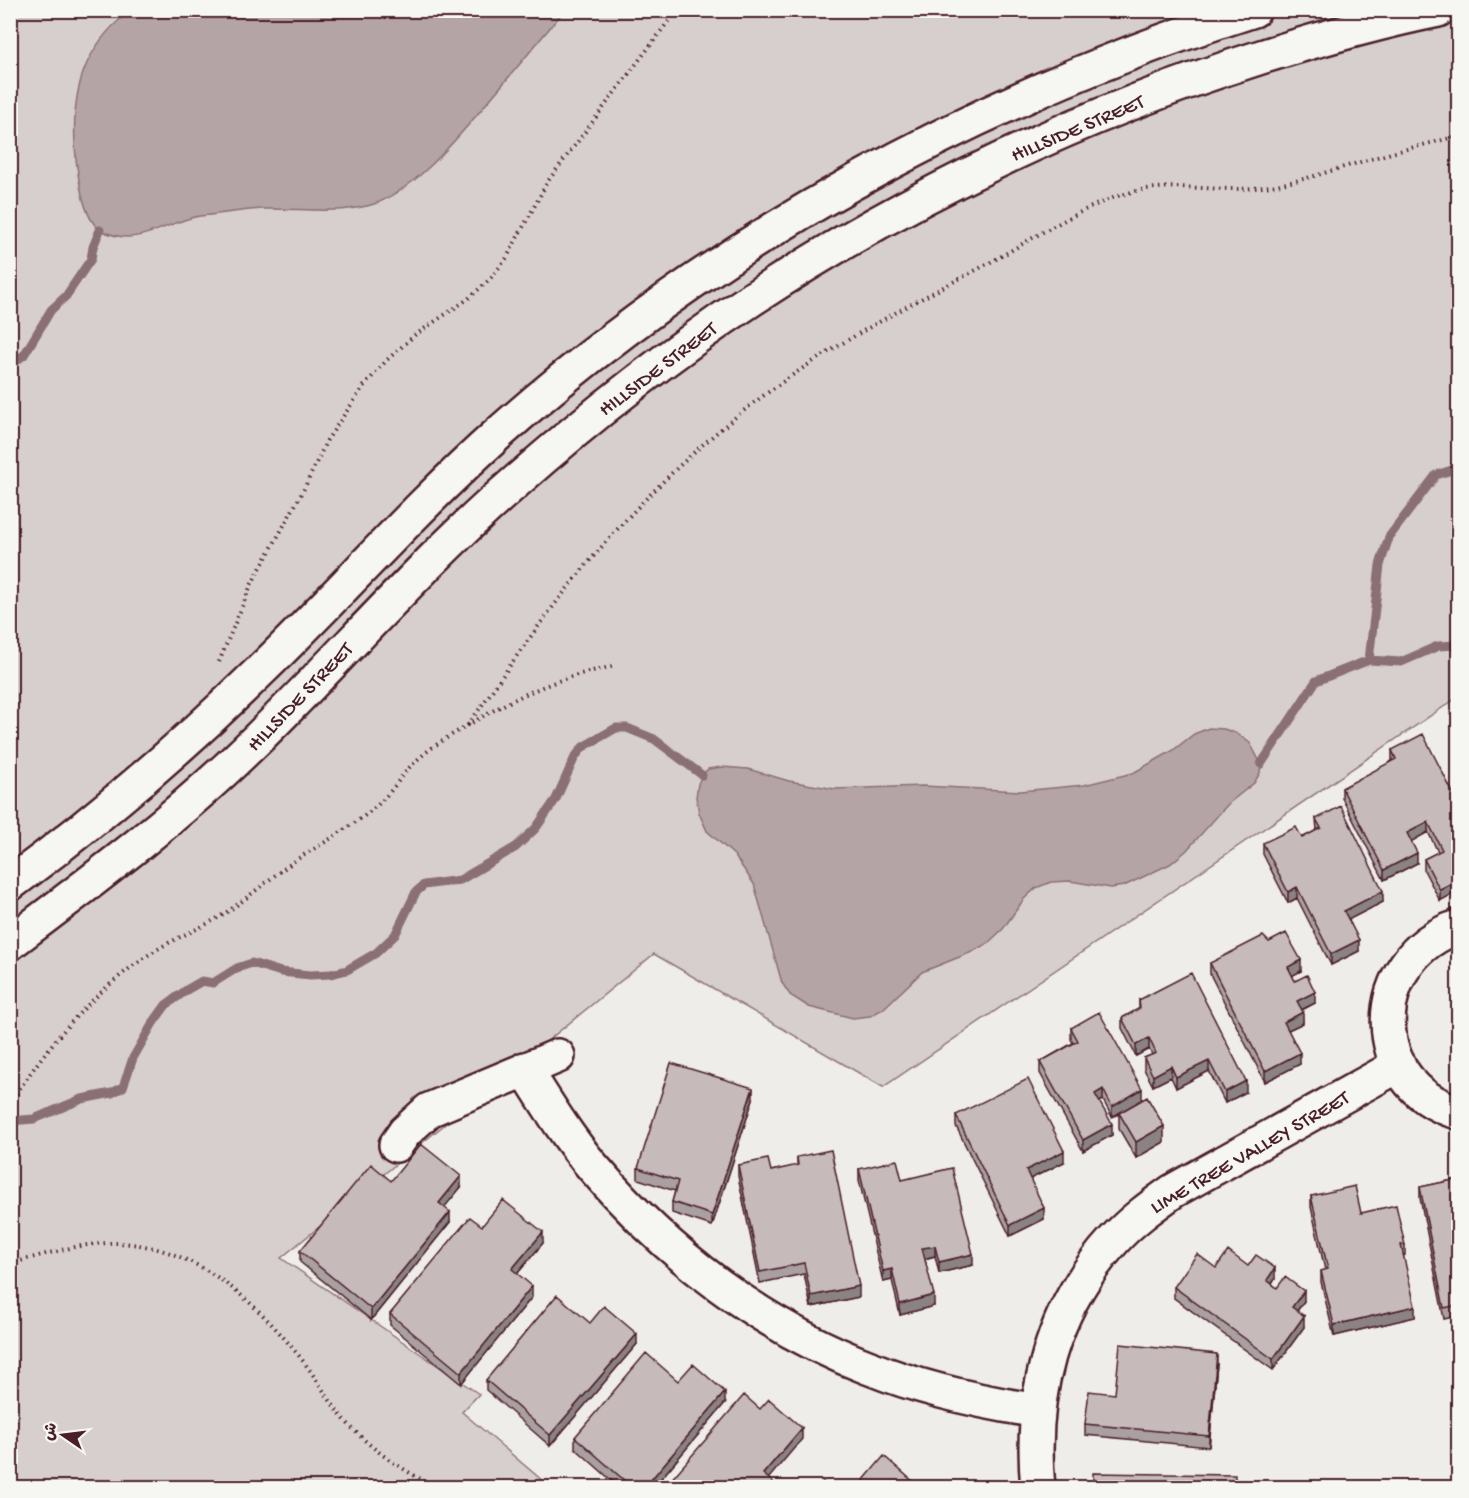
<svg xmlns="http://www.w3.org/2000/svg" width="1469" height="1498" font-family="'Gochi Hand','Playpen Sans Arabic',sans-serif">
	<rect width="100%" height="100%" fill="#efedea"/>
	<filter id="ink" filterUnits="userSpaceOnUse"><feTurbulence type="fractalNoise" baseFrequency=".0167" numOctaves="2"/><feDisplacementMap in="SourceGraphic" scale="12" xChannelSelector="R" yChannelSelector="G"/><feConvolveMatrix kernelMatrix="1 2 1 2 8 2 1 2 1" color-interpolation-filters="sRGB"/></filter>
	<g filter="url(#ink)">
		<path fill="#d7cfce" stroke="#90777c" stroke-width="1.5" d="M11,11H1458V697L883,1087L654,954L281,1258L479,1394L462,1412L550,1487H11Z"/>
		<path fill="#b4a4a5" stroke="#8a6f74" stroke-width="1.5" d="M132,10H564V11C542,37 520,64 497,91C466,127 415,195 367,206C333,214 298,208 263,209C242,210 221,214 200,216C166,221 137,250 101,230C90,224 85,207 82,195C73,155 69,100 88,61C98,41 113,23 132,10Z
			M1209,728L1224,729L1236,733L1250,743L1261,764L1260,773L1254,783L1229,803L1186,851L1170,864L1124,886L1111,888L1070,881L1051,882L1036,888L1024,899L1003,929L988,943L972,952L922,972L883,1009L870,1016L853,1018L809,1007L790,995L782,983L754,884L734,855L707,831L699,813L696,797L698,784L702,775L708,769L722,767L748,769L789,781L835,789L923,786L1021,791L1084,785L1133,773L1172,751L1194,734Z"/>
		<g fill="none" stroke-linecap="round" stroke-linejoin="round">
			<path stroke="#8a6f74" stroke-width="9" d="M10,365L24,355L51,310L66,296L91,259L93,247L100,230
				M1369,660L1401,662L1438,646L1458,645
				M1261,764L1316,681L1369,660L1380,565L1389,537L1436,475L1458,468
				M10,1121L34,1119L82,1099L112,1093L123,1087L133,1058L153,1023L166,1005L188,989L202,981L213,983L237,968L252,963L281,972L310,975L331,974L347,970L376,953L395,935L416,892L424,885L460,880L516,847L536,828L556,799L575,757L583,747L616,728H627L654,739L702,775"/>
			<defs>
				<path id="minor" d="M10,884C97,820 180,749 257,674C339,595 413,510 498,434C714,241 977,98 1254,10
					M1458,927C1366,957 1364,1086 1458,1112
					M10,943C92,881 173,821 246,750C336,663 417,568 511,486C587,419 667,355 752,299C909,196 1082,114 1261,57C1319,39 1378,22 1438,10
					M525,1069C546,1102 567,1137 593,1167C667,1254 762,1327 870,1368C924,1390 981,1402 1038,1411
					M396,1145L405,1132L429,1110L558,1056
					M1038,1488C1029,1397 1051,1309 1114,1240C1131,1221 1152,1206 1173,1191L1399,1065"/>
			</defs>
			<use href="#minor" stroke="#4a1f2b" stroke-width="38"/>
			<path stroke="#4a1f2b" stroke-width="4" stroke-dasharray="1.5 4.5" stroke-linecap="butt" d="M219,662L251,585L303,491L327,440L364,386L387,360L415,335L468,299L489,280L506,259L548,181L677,10
				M468,725C495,687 521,649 549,612C608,534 677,461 755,402C825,349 901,309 978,269C1025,244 1077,208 1128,193C1170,181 1212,192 1254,188C1289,185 1320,174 1354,164C1388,153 1424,145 1458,136
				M10,1104C47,1044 96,988 156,950C179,936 205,927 227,912C249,897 268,880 289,865C305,853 322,845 339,833C356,822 375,810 388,794C397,784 404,772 414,763C430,747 450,736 470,724C518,695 560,676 616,666
				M10,1264C42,1255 76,1244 109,1243C186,1241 249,1294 295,1351C313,1372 326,1397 343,1418C369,1449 402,1470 438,1488"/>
			<use href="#minor" stroke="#f6f6f2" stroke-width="33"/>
		</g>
		<path fill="#aaa0a1" stroke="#4a1f2b" stroke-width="1.5" d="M1392,750L1458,803L1440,901L1424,870V859L1438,852L1428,832L1411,841L1417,863L1384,880L1342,798V788L1392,762Z
			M1316,819L1383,902L1349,919L1359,951L1331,965L1297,898L1288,903L1263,854V843L1302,838L1317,830Z
			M1269,942L1301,971L1292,975L1295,981L1315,1003L1302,1010L1303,1023L1288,1030L1300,1064L1265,1082L1210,974V963Z
			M1139,1000L1246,1092L1225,1103L1209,1071L1176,1088L1171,1077L1153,1086L1144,1069V1058L1152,1055L1149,1049L1136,1056L1122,1028V1018L1139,1009Z
			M1071,1028L1142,1099L1164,1142L1136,1158L1119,1129V1114L1112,1117L1103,1100L1099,1102L1112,1135L1083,1151L1040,1073V1062L1073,1043L1071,1039Z
			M753,1099L712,1226L672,1213V1202L675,1191L638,1179V1168Z
			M956,1115L1064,1162L1030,1179L1044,1219L1010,1236L956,1126Z
			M797,1157L859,1297L811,1307L804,1274L760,1283L738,1176V1165L771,1171L797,1166Z
			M859,1169L902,1180L973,1265L939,1273L935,1256L925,1259L934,1306L900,1315L892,1280L883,1282L859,1180Z
			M1458,1179V1316L1444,1319L1420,1198V1187Z
			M391,1181L461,1187L444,1207L450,1222L371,1320L300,1262V1251Z
			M1311,1196L1405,1245V1255L1403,1256L1415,1317L1334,1336L1321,1282V1271L1325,1270L1311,1207Z
			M482,1226L543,1243L517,1274L532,1297L461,1384L390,1325V1314Z
			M1248,1266L1275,1279L1272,1284L1277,1288L1304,1301L1297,1311L1304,1327L1273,1370L1174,1298V1287Z
			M590,1323L637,1344L550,1446L486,1390V1380Z
			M1217,1364L1209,1447L1085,1435V1424L1115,1394Z
			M725,1403L653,1488H620L575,1448V1437Z"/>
		<path fill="#8b8283" stroke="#4a1f2b" stroke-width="1.5" d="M1428,822V832L1407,844V833Z
			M1417,853V863L1384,880V870Z
			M1458,880V891L1440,901V890Z
			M1297,887V898L1288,903V892Z
			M1383,891V902L1344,922V911Z
			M1359,940V951L1331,965V954Z
			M1301,960V971L1288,978V967Z
			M1315,992V1003L1297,1012V1001Z
			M1303,1012V1023L1284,1032V1022Z
			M1149,1038V1049L1136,1056V1045Z
			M1300,1053V1064L1265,1082V1071Z
			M1209,1061V1071L1176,1088V1077Z
			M1171,1066V1077L1153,1086V1076Z
			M1246,1081V1092L1225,1103V1092Z
			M753,1088V1099L712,1226V1215Z
			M1103,1089V1100L1095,1105V1094Z
			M1142,1089V1100L1112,1117V1107Z
			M1112,1124V1135L1083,1151V1140Z
			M1164,1126V1142L1136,1158V1142Z
			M1064,1151V1162L1026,1181V1170Z
			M461,1176V1187L439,1214V1203Z
			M1044,1208V1219L1010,1236V1225Z
			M450,1212V1222L371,1320V1309Z
			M543,1232V1243L512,1280V1269Z
			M935,1246V1256L922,1259V1248Z
			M973,1254V1265L939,1273V1262Z
			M1275,1268V1279L1267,1291V1280Z
			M892,1269V1280L883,1282V1271Z
			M532,1286V1297L461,1384V1373Z
			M859,1286V1297L811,1307V1296Z
			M1304,1291V1301L1292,1318V1307Z
			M934,1295V1306L900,1315V1304Z
			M1415,1306V1317L1334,1336V1325Z
			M1304,1316V1327L1273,1370V1359Z
			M637,1334V1344L550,1446V1435Z
			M1217,1354V1364L1209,1447V1436Z
			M725,1392V1403L653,1488H644Z
			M802,1428V1439L763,1485V1474Z"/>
		<path fill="#c6babb" stroke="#4a1f2b" stroke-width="1.5" d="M1423,734L1458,803V880L1440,890L1424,859L1442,850L1428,822L1407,833L1417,853L1384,870L1342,788L1396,759L1392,750Z
			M1341,806L1383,891L1344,911L1359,940L1331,954L1297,887L1288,892L1263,843L1296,827L1302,838L1321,828L1316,819Z
			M1286,933L1301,960L1288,967L1295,981L1307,975L1315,992L1297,1001L1303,1012L1284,1022L1300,1053L1265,1071L1210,963L1263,936L1269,942Z
			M1191,973L1246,1081L1225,1092L1209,1061L1176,1077L1171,1066L1153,1076L1144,1058L1156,1053L1149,1038L1136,1045L1122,1018L1140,1008L1139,1000Z
			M1099,1012L1142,1089L1112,1107L1103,1089L1095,1094L1112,1124L1083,1140L1040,1062L1078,1041L1071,1028Z
			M671,1063L753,1088L712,1215L672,1202L678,1181L638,1168Z
			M1028,1079L1064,1151L1026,1170L1044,1208L1010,1225L956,1115Z
			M1147,1097L1164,1126L1136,1142L1119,1113Z
			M421,1144L461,1176L439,1203L450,1212L371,1309L300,1251L371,1164L391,1181Z
			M831,1150L859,1286L811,1296L804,1263L760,1272L738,1165L768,1159L771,1171L798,1165L797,1157Z
			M897,1160L902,1180L952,1168L973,1254L939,1262L935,1246L922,1248L934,1295L900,1304L892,1269L883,1271L859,1169Z
			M1458,1179V1305L1444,1308L1420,1187Z
			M1355,1186L1361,1213L1396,1205L1405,1245H1401L1415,1306L1334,1325L1321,1271L1328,1269L1311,1196Z
			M503,1200L543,1232L512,1269L532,1286L461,1373L390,1314L470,1217L482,1226Z
			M1228,1251L1248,1266L1256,1255L1275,1268L1267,1280L1277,1288L1285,1277L1304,1291L1292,1307L1304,1316L1273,1359L1174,1287L1197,1254L1216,1268Z
			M557,1295L590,1323L604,1306L637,1334L550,1435L486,1380Z
			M1120,1344L1217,1354L1209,1436L1085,1424L1089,1391L1115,1394Z
			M646,1353L678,1381L693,1364L725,1392L644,1488H633L575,1437Z
			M744,1395L760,1409L769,1399L802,1428L763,1474L780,1488H664Z
			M884,1456L917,1485L915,1488H857Z
			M1093,1473L1235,1475V1488H1093Z
			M823,1482L829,1488H819Z"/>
	</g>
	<g text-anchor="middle" stroke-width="6" stroke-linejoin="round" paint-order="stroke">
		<g font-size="21" fill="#4a1f2b" stroke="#f6f6f2">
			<text transform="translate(1077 127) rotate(-23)" y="7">HILLSIDE STREET</text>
			<text transform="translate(657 368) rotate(-37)" y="7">HILLSIDE STREET</text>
			<text transform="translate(299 696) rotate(-46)" y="7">HILLSIDE STREET</text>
			<text transform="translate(1249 1151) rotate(-30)" y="7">LIME TREE VALLEY STREET</text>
		</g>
	</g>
	<rect width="1469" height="1498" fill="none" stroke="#f6f6f2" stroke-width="36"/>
	<rect x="18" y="18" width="1433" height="1462" fill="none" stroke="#4a1f2b" stroke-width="2" filter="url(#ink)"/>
	<g transform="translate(63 1435) rotate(284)" stroke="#f6f6f2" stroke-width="4.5" paint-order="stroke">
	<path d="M0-4.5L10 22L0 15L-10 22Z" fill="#4a1f2b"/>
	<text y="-9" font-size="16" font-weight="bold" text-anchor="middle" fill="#4a1f2b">ش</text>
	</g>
</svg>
